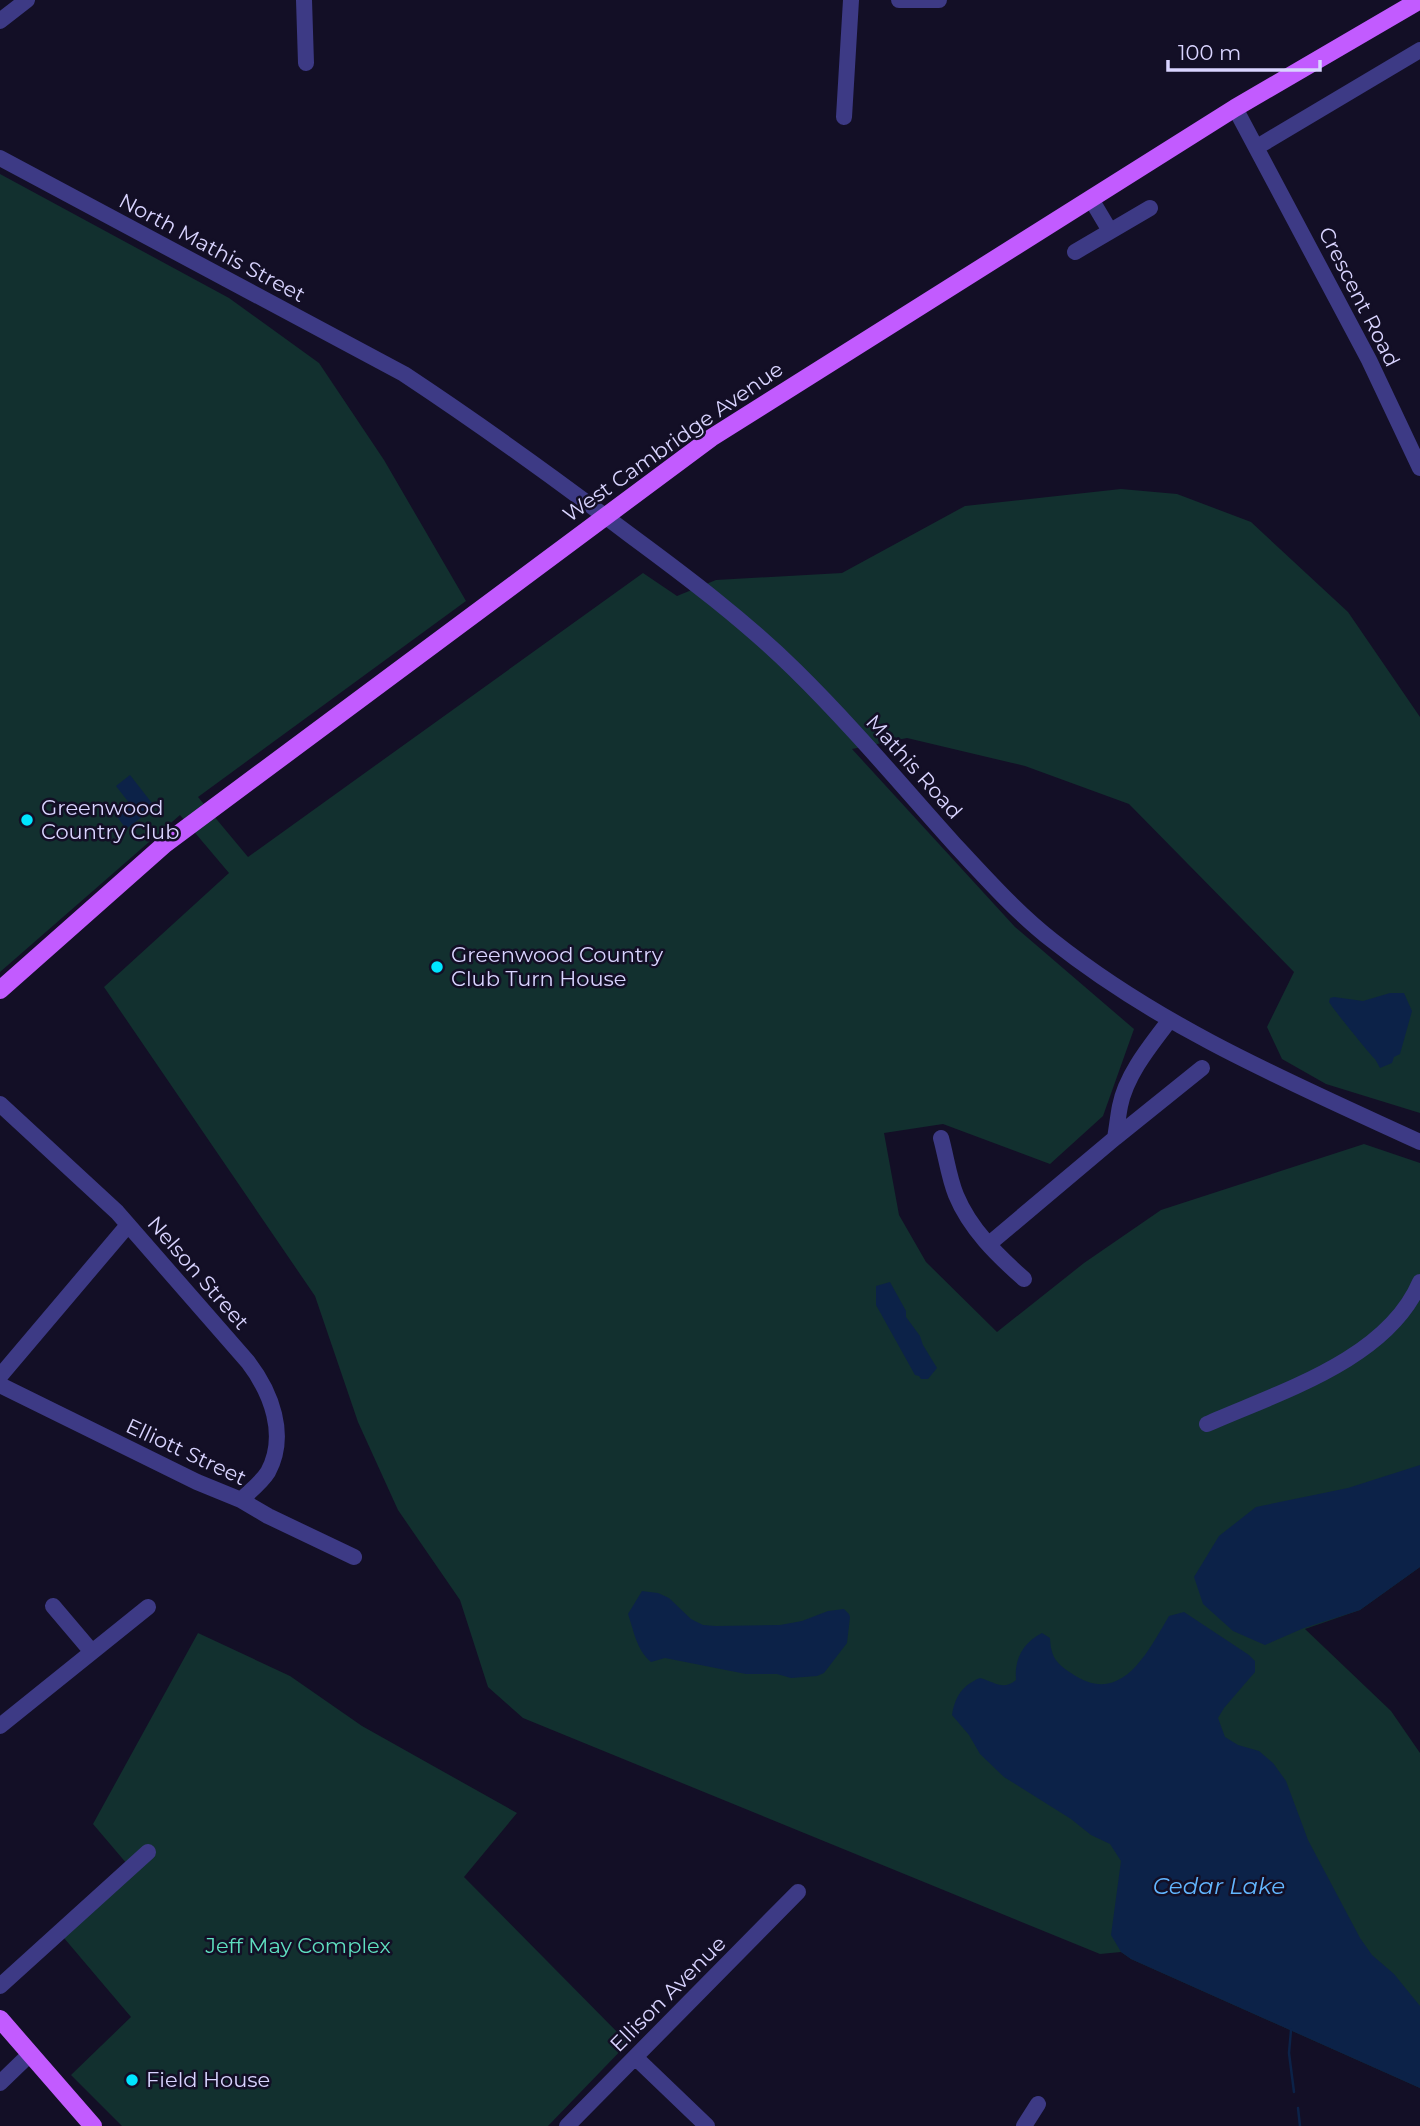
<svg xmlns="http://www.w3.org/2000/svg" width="1420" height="2126" font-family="Montserrat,sans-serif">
	<rect width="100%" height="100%" fill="#130f26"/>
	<path fill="#12302f" d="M0,174L229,298L319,363L384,460L466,601L198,797L248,857L643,573L677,596L716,580L842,573L965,506L1121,489L1177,494L1251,522L1348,612L1420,717V1113L1326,1084L1282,1059L1267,1027L1294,972L1129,804L1025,766L907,738L852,749L1015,927L1134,1029L1103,1116L1050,1164L943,1124L884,1133L899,1215L926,1262L997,1332L1084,1263L1161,1210L1364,1144L1420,1163V1567L1360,1610L1305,1629L1391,1711L1420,1753V2088L1131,1959L1121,1952L1100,1954L523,1718L488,1687L460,1600L398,1510L358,1422L315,1296L104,987L229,873L180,815L0,972Z
		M198,1633L290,1676L362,1726L517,1813L464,1877L628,2043L548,2126H122L71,2075L131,2017L64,1938L133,1871L93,1824Z"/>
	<path fill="#0c2248" d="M130,775L155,807L126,829L116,815L130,804L116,786Z
		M1390,993H1404L1412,1011L1400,1054L1394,1057L1392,1063L1380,1068L1375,1059C1372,1057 1333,1009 1329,1002L1330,998L1334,997L1363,1001Z
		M890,1282L906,1311V1317L920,1336L923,1345L937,1368L928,1379H921L919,1376L915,1375L876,1305V1286Z
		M1420,1465V1567L1360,1610L1304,1628L1265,1645L1233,1631L1203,1604L1194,1577L1219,1536L1256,1507L1348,1488Z
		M642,1591L658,1593L669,1598L691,1619L703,1625L716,1626L780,1625L802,1621L828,1611L844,1609L849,1614L850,1617L847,1643L824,1673L817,1676L791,1678L777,1674H746L665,1658L651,1662C636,1649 634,1631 628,1614Z
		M1184,1612L1249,1655L1255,1661V1672L1224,1708L1218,1718L1225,1737L1238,1745L1259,1751L1273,1763L1286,1781L1308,1840L1360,1938L1372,1955L1394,1974L1420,2006V2088L1131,1959L1121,1952L1111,1935L1121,1861L1110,1844L1091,1835L1071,1819L1004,1777L980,1754L969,1735L952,1715C955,1696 963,1685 980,1678C995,1682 1003,1691 1016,1680C1014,1658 1024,1642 1042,1633L1050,1638C1051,1657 1056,1663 1071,1673C1121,1708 1147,1653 1169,1616Z"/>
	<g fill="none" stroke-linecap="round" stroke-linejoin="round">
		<path stroke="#0c2248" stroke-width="2.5" d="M1291,2030L1289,2053L1294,2092
			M1298,2108L1300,2126"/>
		<path stroke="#3d3a85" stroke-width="16" d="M304,0L306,63
			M899,0H939
			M0,21L27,0
			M1235,108L1369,360L1420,468
			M844,117L851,0
			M1257,147L1420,50
			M0,158L404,374C481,425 556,479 630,535C687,577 744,620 795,670C852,726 903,787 956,846C987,879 1017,913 1053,941C1164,1029 1292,1083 1420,1142
			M1091,199L1110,231
			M1075,252L1150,208
			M0,1104L117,1212L248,1362C271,1392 288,1435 268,1472C261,1483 250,1491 241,1500
			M941,1138C946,1156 949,1178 956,1195C970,1229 997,1255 1024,1279
			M1115,1138L1202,1068
			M989,1244L1115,1138C1117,1127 1118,1116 1120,1106C1126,1075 1150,1046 1169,1021
			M0,1376L128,1225
			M0,1385L197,1482L241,1500L268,1516L354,1557
			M1207,1424C1279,1392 1387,1360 1420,1282
			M53,1606L92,1652
			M0,1726L148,1607
			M0,1986L148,1852
			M635,2057L707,2126
			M0,2083L29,2055
			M567,2126L798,1892
			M1024,2126L1038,2104"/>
		<path stroke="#c25bff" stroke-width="18" d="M0,990L165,844L711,438L1235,108L1420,0
			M0,2019L93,2126"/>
	</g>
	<g fill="#00e5ff" stroke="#130f26" stroke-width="2.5">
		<circle cx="27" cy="820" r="7"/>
		<circle cx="437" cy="967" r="7"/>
		<circle cx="132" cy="2080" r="7"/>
	</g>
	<g text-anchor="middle" stroke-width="5" stroke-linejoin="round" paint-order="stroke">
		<g font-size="21" fill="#d9d4ff" stroke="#130f26">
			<text transform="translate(212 248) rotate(28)" y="7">North Mathis Street</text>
			<text transform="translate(1359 297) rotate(63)" y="7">Crescent Road</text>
			<text transform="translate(673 442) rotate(-35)" y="7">West Cambridge Avenue</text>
			<text transform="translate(914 767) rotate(48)" y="7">Mathis Road</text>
			<text transform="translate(198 1273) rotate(49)" y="7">Nelson Street</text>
			<text transform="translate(186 1452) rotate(25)" y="7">Elliott Street</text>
			<text transform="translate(668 1994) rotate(-45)" y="7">Ellison Avenue</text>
		</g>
		<g font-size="21" fill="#d9d4ff" stroke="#130f26" text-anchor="start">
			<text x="41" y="815">Greenwood<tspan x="41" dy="24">Country Club</tspan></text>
			<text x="451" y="962">Greenwood Country<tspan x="451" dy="24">Club Turn House</tspan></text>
			<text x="146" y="2087">Field House</text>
		</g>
		<g font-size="21" fill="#5fe0c0" stroke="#130f26">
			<text x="298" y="1953">Jeff May Complex</text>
		</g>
		<g font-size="23" font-style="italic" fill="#62b6ff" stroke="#130f26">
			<text x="1219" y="1894">Cedar Lake</text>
		</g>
	</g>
	<path d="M1168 60v10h152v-10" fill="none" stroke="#d9d4ff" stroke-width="3.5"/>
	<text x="1178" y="60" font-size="21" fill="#d9d4ff" stroke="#130f26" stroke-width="5" paint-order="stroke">100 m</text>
</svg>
